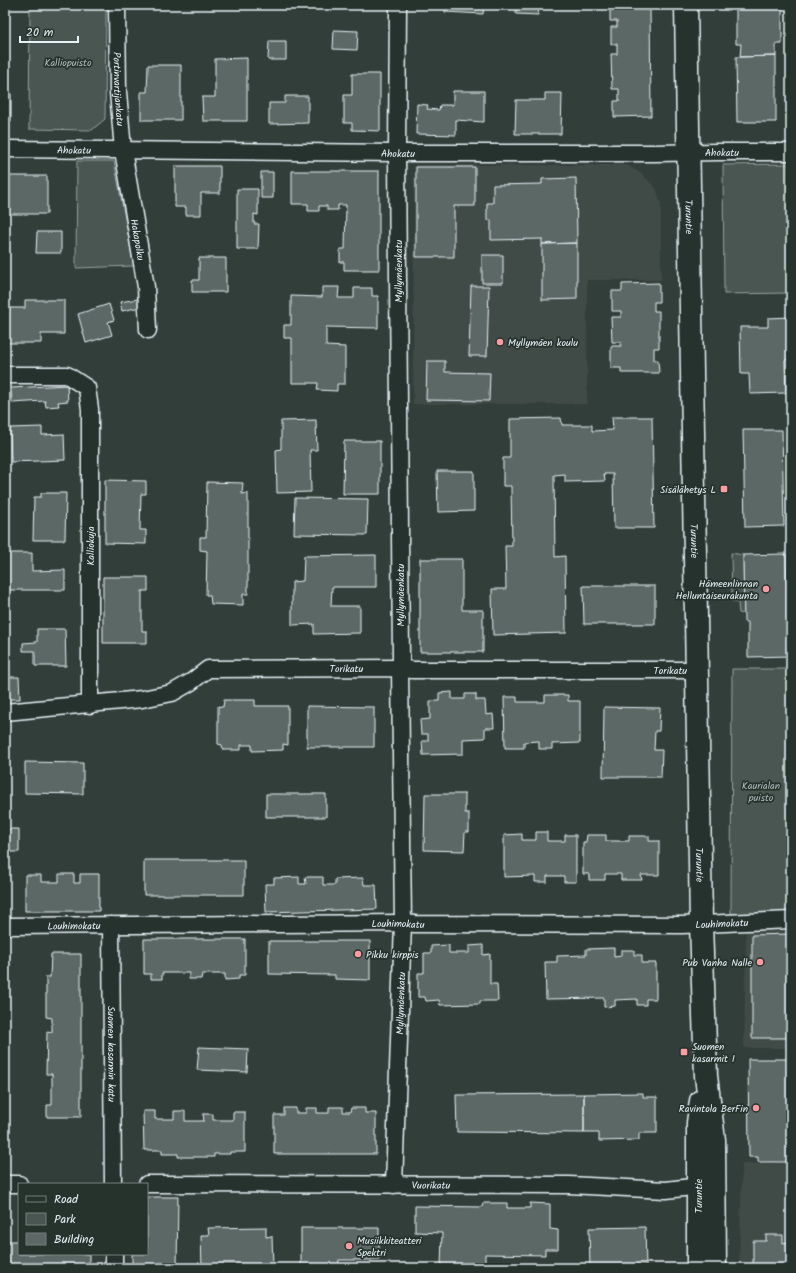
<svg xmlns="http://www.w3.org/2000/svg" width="796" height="1273" font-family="Kalam,sans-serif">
	<rect width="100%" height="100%" fill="#323e39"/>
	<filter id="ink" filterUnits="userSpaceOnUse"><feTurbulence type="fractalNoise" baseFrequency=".025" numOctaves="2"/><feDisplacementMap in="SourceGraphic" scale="8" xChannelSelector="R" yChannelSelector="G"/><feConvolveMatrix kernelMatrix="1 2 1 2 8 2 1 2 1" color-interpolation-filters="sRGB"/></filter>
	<g filter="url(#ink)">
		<path fill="#3f4b46" d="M414,165H627L642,174L656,188L661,204V280H587V404H413Z
			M746,930L791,931V1048H744Z
			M791,1163V1268H739L742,1164Z"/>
		<path fill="#495651" stroke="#98a4a4" d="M30,5H106L105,119L92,130L29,129Z
			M77,161H114L134,266L76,268Z
			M791,164V293L724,294L723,165Z
			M731,553L743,555L744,614L739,613L738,603L732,601Z
			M732,669H791V913L731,914Z"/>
		<path fill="#5c6865" stroke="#e8f1f8" d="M445,5H484L483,14L445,12Z
			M516,5H539L538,15L516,14Z
			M610,5H650L651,116L614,117V101H619V89H612L611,54H617V44H611V27H617V21H610Z
			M736,5H782V44H776V56L740,57L741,44H736Z
			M334,30L358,31L357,50L333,49Z
			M269,41H286V60H268Z
			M776,56V122H737L736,57Z
			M247,58V121H203L202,97H215V59Z
			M148,65H181V120H141V92H147Z
			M352,74H380V131L352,130V123H344V95H352Z
			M453,91H484V122L456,120V135L416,134L417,104L428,105L427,109L439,110L440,105H453Z
			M545,93H562L561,134H515L516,100H545Z
			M5,94H11V121H5Z
			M285,96H308V123L269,124V103H285Z
			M175,166H220V193H201V215H186V207H175Z
			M416,167H475V206H454V257H416Z
			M292,171H379V270H344V262H340V249H345L346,205H338V210H327V206H319V211H308V204H292Z
			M261,172H273V198H261Z
			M5,176H47V214H5Z
			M576,178L577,243L542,244V239L491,240V220H487V203H493V185L542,184V179Z
			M237,189H258V215L254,214V224H259L258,249H237Z
			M37,232H61V253H36Z
			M577,243V299L542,300V244Z
			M482,255H503V283H482Z
			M199,258H226V292H192V280H199Z
			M659,283V302H654V311H659V348H654V360H658L659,373H621V368H611V346H621V342H612L611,317H621V311H612V291H622V284Z
			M471,286H489L487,356H469Z
			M322,287H339L338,298H354V288H372V296H378V328L326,327V346L345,347V384H337V391L317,390L318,383H292V338H284V325H291V296L322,297Z
			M138,299L140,307L122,311L120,302Z
			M25,300H64V334H41V343H5V308H25Z
			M109,304L114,320L108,322L112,335L86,343L78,314Z
			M791,317V359L785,360L786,393L750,394L749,374H741L740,327H768V318Z
			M427,361H445V372L490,373L489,401L426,400Z
			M67,385L68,401L58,402L59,406L46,407L45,401L12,403L11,388Z
			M612,417H652L654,528H614L613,474H604L605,481L565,482V474L554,475L555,557L565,556L566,633L493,635L492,589H506L505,546H512L511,486H503V458H510V419L561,418L562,425H592V431L613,430Z
			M316,420L317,450H310L311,492L277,493L276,450L281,449V421Z
			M42,427V435L64,434L65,460L11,462L10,428Z
			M743,430H782L784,526L745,527Z
			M344,441H380V494H343Z
			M437,471H474V511L438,512Z
			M105,480L146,481V494H141L140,530H146V544L105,543Z
			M207,482L243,483L242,494L248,493V594H243V605L211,604L210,595H206L207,551L200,550V537H206Z
			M41,493H66L65,540H33L34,497H41Z
			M295,498L368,499L367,535L294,534Z
			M5,553H32V571L65,570V590H5Z
			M786,554L787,620H791V656L748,657V622H744L743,555Z
			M376,555V587H332L331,606H360V633L314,634V624L292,625V582L303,581L304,556Z
			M420,559H462V610H483V652H420Z
			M103,577H148V591H142V631H147V643H103Z
			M583,586H655V624H584Z
			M37,629H65L66,666H35V651H23V643L37,642Z
			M5,677H19L20,699H5Z
			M452,692V699H465V694H476V700H485L486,715L493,714L494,728H485V738L463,739V754L423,755L422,741H428V734H421L420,720L430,719V701H439V693Z
			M545,695H568V701H580V743L552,744V749H539V741L524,742V748H505L504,697H517V702H545Z
			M224,700H255V706H288V745L283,744V750L252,751V745H241V750H223L222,745L218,744V706L223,707Z
			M307,706L374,707V747H307Z
			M604,707L660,708L659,731H655L654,750H662L661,777H603Z
			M25,762L83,763V794L25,793Z
			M266,794H326V817H266Z
			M425,794H465V813H469V832H465L464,851L424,850Z
			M5,829H19V852H5Z
			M536,832H547V841H565V835H576V882H564V876H547V882H535V876L504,877V835L522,834V840H536Z
			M587,835H606V841H629V836H649V841H659V875H641L642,880H621V874H605V880H589V874H583V842H586Z
			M144,860H244V895H144Z
			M59,874H74V883H80V874H99V911H25V875H41V882H59Z
			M299,877V884H306L305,877H323V885H335V879L363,878L364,885H376L377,909L266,912L265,884H274V878Z
			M790,934V1038H752V935Z
			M144,939H245V975H239V979L225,980V974H202L201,979H189V973H162V979H151V974H144Z
			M269,941H370V980L335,979V975L269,974Z
			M449,945V953H469V946L483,945V955L490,954V984H497L498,1001H480V1004L440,1005L439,1000L426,1001L425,997H418V973H424V953H431V946Z
			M614,948V957L621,956V950H634V955H642V963H656V999H646V1005H637V999L615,1000V1006L604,1007V998L546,999L545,962H557V956L586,955V949Z
			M51,954H81V1117H47V1105H52V1074H46L47,1031L52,1032V1018L46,1017V977H50Z
			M199,1047L248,1049L247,1072L197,1070Z
			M748,1059H790V1162H758V1157H749Z
			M643,1093V1097H657V1133H639V1140L599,1141V1133H584V1094Z
			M584,1094V1133L457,1132L456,1095Z
			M329,1107H343V1112H350L351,1108H365V1113H376V1154H274V1115H284V1108H296V1113H306V1108H317V1113H329Z
			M143,1111H155V1119H174V1111H185V1121H204L203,1114H213V1120H233V1112H245V1152H230V1154H214V1157H178V1154H162V1150H144Z
			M147,1197H178L177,1268H132V1254H147Z
			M483,1203H507V1208H530V1203L550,1204V1229L558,1230V1249H545V1255L485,1254V1268H441L442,1233L415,1232V1206L482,1207Z
			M266,1227V1237L272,1236L273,1268H202L201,1235H209L208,1228Z
			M645,1227L646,1268H590L589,1228Z
			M301,1228H379V1260H339L338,1268H301Z
			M766,1235H783V1243L788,1242L789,1268H753V1241H766Z
			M5,1241H19V1254H89V1268H5Z"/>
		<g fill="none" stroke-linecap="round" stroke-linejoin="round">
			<defs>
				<g id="street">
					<path id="s1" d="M117,5L118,92L123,150L146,287L148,330"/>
					<path id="s2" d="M5,149L397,153H655L719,152H791"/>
					<path d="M5,375H67L87,388L90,409V705"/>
					<path id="s3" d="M5,712L142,699L172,693L191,682L208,669L400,668L412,670H697"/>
					<path id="s4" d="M111,925L113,1184"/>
					<path id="s5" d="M5,926L403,923L415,924L682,925L791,920"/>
					<path d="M5,1184H19"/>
					<path id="s6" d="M147,1184L569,1185L666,1190L709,1185"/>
					<path id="s7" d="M394,1185L403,923L400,668L401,659L397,153L398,5"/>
					<path d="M114,1254V1268"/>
				</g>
				<g id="secondary">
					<path id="s8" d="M686,5L701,923L706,1076L714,1140L715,1268"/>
					<path d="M698,1268V1123L701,1101"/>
				</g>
			</defs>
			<use href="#street" stroke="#e8f1f8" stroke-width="19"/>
			<use href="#secondary" stroke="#e8f1f8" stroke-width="25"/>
			<use href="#street" stroke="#26332d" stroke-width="16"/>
			<use href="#secondary" stroke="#26332d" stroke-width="22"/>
		</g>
	</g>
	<g fill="#ff9aa2" stroke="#26332d" stroke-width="1.5">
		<circle cx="500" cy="342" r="4"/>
		<rect x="720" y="485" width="8" height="8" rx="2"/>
		<circle cx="766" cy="589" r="4"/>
		<circle cx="358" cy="954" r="4"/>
		<circle cx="760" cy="962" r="4"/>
		<rect x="680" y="1048" width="8" height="8" rx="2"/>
		<circle cx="756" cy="1108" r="4"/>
		<circle cx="349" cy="1246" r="4"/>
	</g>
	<g text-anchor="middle" stroke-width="3.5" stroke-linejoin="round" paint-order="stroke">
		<g font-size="10" fill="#b0bbbe" stroke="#26332d">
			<text x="68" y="66">Kalliopuisto</text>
			<text x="761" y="789">Kaurialan<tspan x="761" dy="12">puisto</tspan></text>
		</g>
		<g font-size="10" fill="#e8f1f8" stroke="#26332d">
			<text dy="4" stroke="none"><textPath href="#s1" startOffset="84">Portinvartijankatu</textPath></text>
			<text dy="4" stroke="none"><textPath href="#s2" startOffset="69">Ahokatu</textPath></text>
			<text dy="4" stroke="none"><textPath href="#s2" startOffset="717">Ahokatu</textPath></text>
			<text dy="4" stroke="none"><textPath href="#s2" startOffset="393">Ahokatu</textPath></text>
			<text dy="4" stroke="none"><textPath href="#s8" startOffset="212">Turuntie</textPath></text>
			<text dy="4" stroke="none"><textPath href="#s1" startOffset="236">Hakapolku</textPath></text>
			<text transform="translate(398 271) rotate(-90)" y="4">Myllymäenkatu</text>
			<text dy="4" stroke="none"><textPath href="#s8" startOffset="536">Turuntie</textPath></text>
			<text transform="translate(90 546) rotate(-90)" y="4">Kalliokuja</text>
			<text transform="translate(400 595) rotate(-90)" y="4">Myllymäenkatu</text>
			<text dy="4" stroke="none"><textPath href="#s3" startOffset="350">Torikatu</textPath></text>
			<text dy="4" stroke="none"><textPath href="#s3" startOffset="674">Torikatu</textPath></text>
			<text dy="4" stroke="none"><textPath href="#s8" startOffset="860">Turuntie</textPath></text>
			<text dy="4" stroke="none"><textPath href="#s5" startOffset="717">Louhimokatu</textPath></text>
			<text dy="4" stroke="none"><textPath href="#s5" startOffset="393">Louhimokatu</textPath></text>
			<text dy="4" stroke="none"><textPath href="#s5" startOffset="69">Louhimokatu</textPath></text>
			<text dy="4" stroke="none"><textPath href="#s7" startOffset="182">Myllymäenkatu</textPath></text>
			<text dy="4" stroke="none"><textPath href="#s4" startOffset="129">Suomen kasarmin katu</textPath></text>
			<text dy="4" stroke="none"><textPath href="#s6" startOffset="284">Vuorikatu</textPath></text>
			<text transform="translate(698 1196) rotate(-90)" y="4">Turuntie</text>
		</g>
		<g font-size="10" fill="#e8f1f8" stroke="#26332d" text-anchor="start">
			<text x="508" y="346">Myllymäen koulu</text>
			<text x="716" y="493" text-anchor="end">Sisälähetys L</text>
			<text x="758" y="587" text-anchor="end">Hämeenlinnan<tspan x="758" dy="12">Helluntaiseurakunta</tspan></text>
			<text x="366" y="958">Pikku kirppis</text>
			<text x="752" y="966" text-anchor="end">Pub Vanha Nalle</text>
			<text x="692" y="1050">Suomen<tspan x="692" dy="12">kasarmit I</tspan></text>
			<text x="748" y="1112" text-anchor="end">Ravintola BerFin</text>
			<text x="357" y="1244">Musiikkiteatteri<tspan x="357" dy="12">Spektri</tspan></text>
		</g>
	</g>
	<rect width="796" height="1273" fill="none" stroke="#26332d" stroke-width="20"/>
	<rect x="10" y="10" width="776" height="1253" fill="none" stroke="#e8f1f8" stroke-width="1.5" filter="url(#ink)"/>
	<rect x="18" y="1183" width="130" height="72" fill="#26332d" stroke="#747f7e"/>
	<rect x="26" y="1196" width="20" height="6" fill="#26332d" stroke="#747f7e"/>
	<text x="54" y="1203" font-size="12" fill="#e8f1f8">Road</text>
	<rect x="26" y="1213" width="20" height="12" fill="#495651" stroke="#747f7e"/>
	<text x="54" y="1223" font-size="12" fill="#e8f1f8">Park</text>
	<rect x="26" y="1233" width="20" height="12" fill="#5c6865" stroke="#747f7e"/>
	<text x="54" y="1243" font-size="12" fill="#e8f1f8">Building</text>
	<path d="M20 36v6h58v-6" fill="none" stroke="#e8f1f8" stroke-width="2"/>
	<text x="26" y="36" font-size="12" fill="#e8f1f8" stroke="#26332d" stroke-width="3" paint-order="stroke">20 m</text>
</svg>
